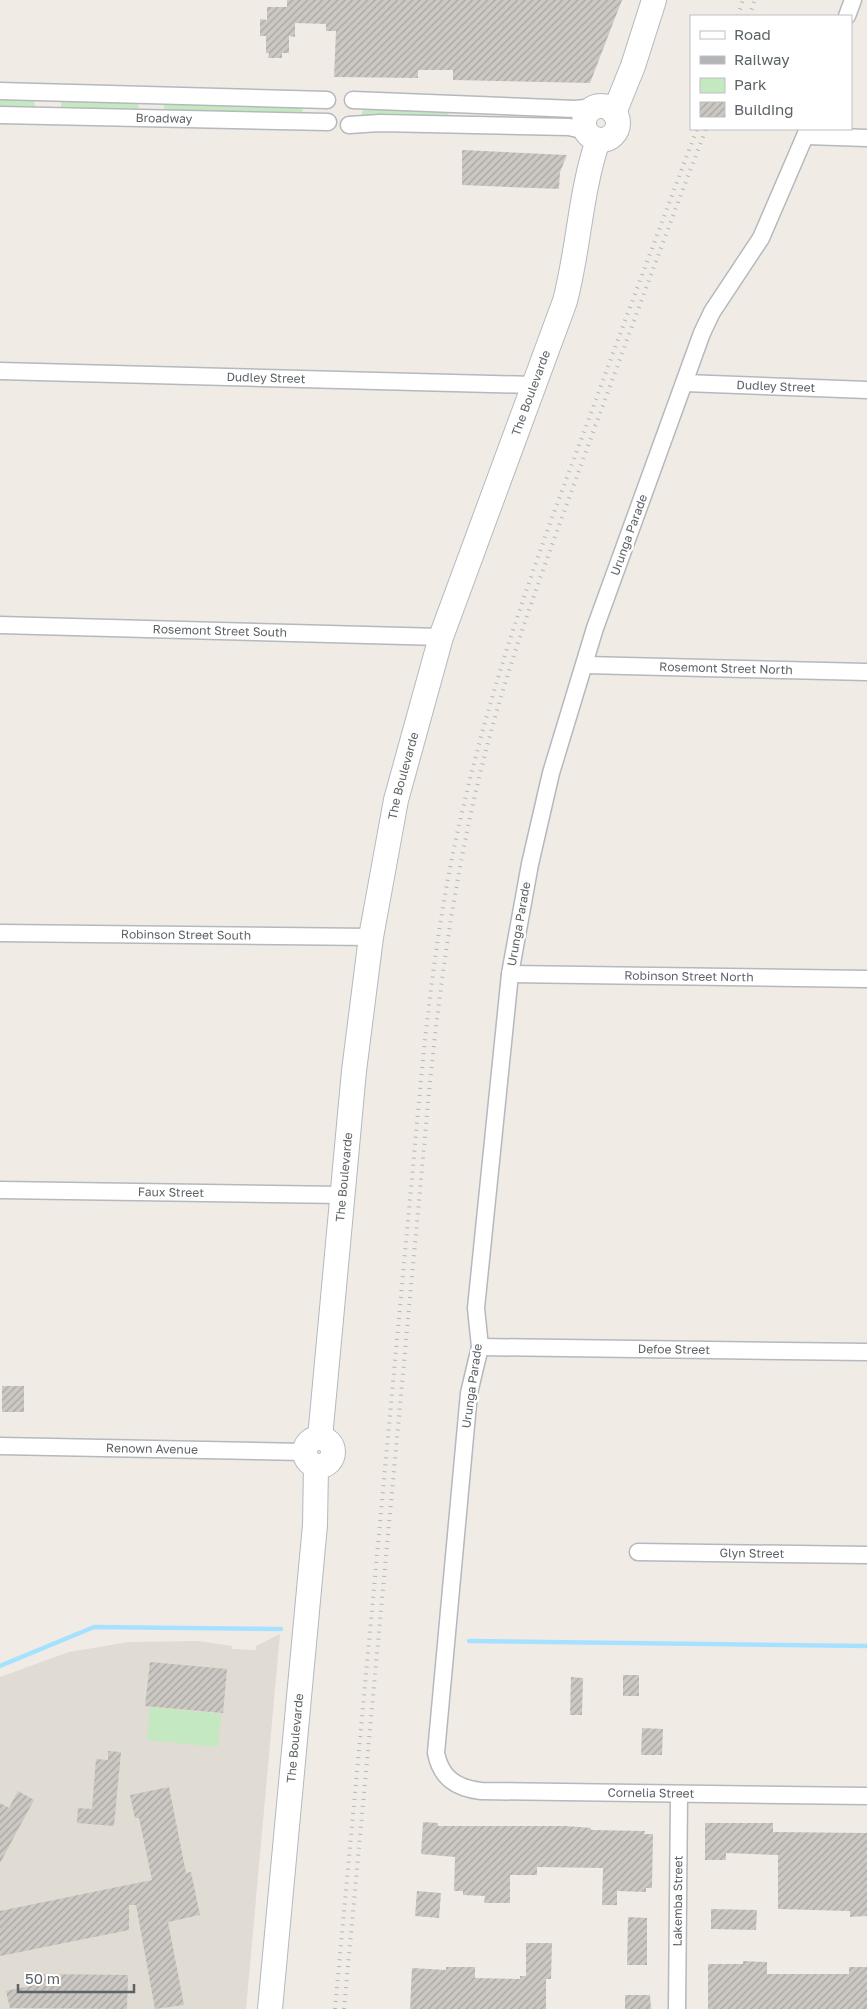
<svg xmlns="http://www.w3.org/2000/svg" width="867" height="2009" font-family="'Golos Text',sans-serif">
	<defs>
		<pattern id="building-hatch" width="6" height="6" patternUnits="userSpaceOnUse" patternTransform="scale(1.25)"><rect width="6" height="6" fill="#cbc7c2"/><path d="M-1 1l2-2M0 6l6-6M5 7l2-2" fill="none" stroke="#a8a5a1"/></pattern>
	</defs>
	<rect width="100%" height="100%" fill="#f0ece5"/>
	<path fill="#e0dbd3" d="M280,1634L246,2009H0V1677L69,1652L129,1642L198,1641L232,1646V1649L256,1650V1646Z"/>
	<path fill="#c4e9c0" d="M0,96L34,99L35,107L34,109L0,111Z
		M61,100L136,101L139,106L137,112L61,109Z
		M164,103L302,104L303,117L164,112Z
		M364,108L449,109L448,121L360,118Z
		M150,1707L221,1714L218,1747L147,1740Z"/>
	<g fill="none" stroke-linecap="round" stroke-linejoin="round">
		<path stroke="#a6e1ff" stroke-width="4.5" d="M469,1641L867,1646
			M0,1666L94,1627L281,1629"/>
	</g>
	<path fill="url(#building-hatch)" d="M287,0H622L590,83L453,80V70H418V78L334,77L336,31H326V24L295,23V37L289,36V53H282V58H268L269,53H266V36H260V19L267,20V7H287Z
		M462,150L567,155L560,172L559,189L462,185Z
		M2,1386H24V1412H2Z
		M150,1662L227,1669L223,1713L145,1706Z
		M623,1675H639V1696H623Z
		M571,1677L583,1678L582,1715H570Z
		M642,1728L663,1729L662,1755H641Z
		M108,1751L121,1752L114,1826L77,1823L78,1808L92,1809L96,1759L108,1760Z
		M169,1787L186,1873L191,1872L200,1915L168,1922L184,2005L155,2009L136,1905H129V1930L0,1956V1911L152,1880L139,1818H135L130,1795Z
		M18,1791L34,1800L0,1863V1803L9,1808Z
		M423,1822L438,1823V1826H566L591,1828V1830L645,1831L644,1834H653L652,1888H646V1892L617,1891V1905H602L603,1868L537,1867V1875H510V1903H484L485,1896L463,1895V1891H454L455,1857L421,1854Z
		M705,1823H773V1832L867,1833V1916L850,1917V1911L778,1909V1855L726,1853V1860H705Z
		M417,1891L441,1893L439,1918L415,1916Z
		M711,1909L757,1910L756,1930L711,1929Z
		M628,1917L647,1918V1965H627Z
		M526,1943H552L551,1979H546V2009H410L412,1968L446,1970V1967H475V1978L520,1979V1976H526Z
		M743,1961L767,1962V1974H849V1967H867V2009H708V1964H743Z
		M39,1974L128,1975L127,2009L10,2008L6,1991L39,1984Z
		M625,1995H650L651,2009H625Z"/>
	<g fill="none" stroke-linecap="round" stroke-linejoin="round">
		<defs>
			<g id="street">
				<path d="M847,16L853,0"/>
				<path d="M0,91L327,100"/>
				<path d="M353,100L575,109L596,107"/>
				<path id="s1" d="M0,115L328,122"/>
				<path d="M349,125L380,123L569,127L586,131"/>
				<path id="s2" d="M808,129L761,238L712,312L702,333L595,628L551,773L530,864L510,974L476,1308L480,1347L469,1393L436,1753C441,1778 456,1788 481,1791L867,1796"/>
				<path d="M807,136L867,138"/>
				<path id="s3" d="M0,371L533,385"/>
				<path id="s4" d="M685,383L867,390"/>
				<path id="s5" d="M0,625L441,637"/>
				<path id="s6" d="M586,665L867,672"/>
				<path id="s7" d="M0,933L371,937"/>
				<path id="s8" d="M510,974L867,979"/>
				<path id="s9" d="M0,1190L342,1195"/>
				<path id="s10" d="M480,1347L867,1352"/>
				<path id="s11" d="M0,1446L304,1452"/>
				<path id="s12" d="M638,1552L867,1555"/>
				<path id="s13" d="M677,2009L679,1795"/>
			</g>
			<g id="secondary">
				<circle cx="601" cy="123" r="17"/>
				<path d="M614,113L633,66L654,0"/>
				<circle cx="319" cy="1452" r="14"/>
				<path id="s14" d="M320,1438L354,1071L371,937L396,800L441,637L565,301C579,248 580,193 598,140"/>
				<path id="s15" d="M270,2009L315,1525L316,1467"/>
			</g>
		</defs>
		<use href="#street" stroke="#b5b8bc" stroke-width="19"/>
		<use href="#secondary" stroke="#b3b9bd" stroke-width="26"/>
		<use href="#street" stroke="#fff" stroke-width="16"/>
		<use href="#secondary" stroke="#fff" stroke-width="24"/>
		<path stroke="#b4b5b6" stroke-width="4" stroke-dasharray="1 6" stroke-linecap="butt" d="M738,16L743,0
			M749,16L755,0
			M335,2009L421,1080C430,987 442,894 464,804C494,674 540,548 587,424C623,325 660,227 697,129
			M344,2009L430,1082C441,975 456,870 482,766C508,661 547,559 584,457C624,348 664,238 706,129"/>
	</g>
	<g text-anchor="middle" stroke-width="5" stroke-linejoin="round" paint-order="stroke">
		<g font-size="12" fill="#5c6266" stroke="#fff">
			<text dy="4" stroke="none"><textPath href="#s1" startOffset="164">Broadway</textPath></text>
			<text dy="4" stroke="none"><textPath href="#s3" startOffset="266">Dudley Street</textPath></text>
			<text dy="4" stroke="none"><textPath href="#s4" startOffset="91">Dudley Street</textPath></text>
			<text dy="4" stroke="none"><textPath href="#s14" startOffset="1072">The Boulevarde</textPath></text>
			<text transform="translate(629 535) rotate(-70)" y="4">Urunga Parade</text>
			<text dy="4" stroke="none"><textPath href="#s5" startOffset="220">Rosemont Street South</textPath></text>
			<text dy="4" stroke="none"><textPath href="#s6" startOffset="140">Rosemont Street North</textPath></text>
			<text dy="4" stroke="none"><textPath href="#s14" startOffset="668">The Boulevarde</textPath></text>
			<text transform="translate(519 924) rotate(-80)" y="4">Urunga Parade</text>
			<text dy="4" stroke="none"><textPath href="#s7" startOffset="186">Robinson Street South</textPath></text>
			<text dy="4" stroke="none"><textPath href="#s8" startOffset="179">Robinson Street North</textPath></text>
			<text dy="4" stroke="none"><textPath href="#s14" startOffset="262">The Boulevarde</textPath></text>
			<text dy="4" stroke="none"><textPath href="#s9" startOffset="171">Faux Street</textPath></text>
			<text dy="4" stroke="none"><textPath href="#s10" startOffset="194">Defoe Street</textPath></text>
			<text transform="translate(472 1386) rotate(-82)" y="4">Urunga Parade</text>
			<text dy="4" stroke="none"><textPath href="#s11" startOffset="152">Renown Avenue</textPath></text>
			<text dy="4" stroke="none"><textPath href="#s12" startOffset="114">Glyn Street</textPath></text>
			<text dy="4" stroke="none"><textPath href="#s15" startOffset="272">The Boulevarde</textPath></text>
			<text dy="4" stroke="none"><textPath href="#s2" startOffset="1919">Cornelia Street</textPath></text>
			<text dy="4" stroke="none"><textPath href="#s13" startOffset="108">Lakemba Street</textPath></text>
		</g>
	</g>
	<rect x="690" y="15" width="162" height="115" fill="#ffffff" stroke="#bec0c2"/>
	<rect x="700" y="31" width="25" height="8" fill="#ffffff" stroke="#bec0c2"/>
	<text x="734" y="40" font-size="15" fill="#5c6266">Road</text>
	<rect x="700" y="56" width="25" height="8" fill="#b4b5b6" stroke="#bec0c2"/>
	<text x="734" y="65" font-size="15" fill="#5c6266">Railway</text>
	<rect x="700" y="78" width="25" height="15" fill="#c4e9c0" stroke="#bec0c2"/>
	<text x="734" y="90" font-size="15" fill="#5c6266">Park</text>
	<rect x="700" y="102" width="25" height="15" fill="url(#building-hatch)" stroke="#bec0c2"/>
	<text x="734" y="115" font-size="15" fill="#5c6266">Building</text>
	<path d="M18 1984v8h116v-8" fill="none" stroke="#5c6266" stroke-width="2.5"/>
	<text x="25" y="1984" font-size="15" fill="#5c6266" stroke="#ffffff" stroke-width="4" paint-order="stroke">50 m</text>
</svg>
